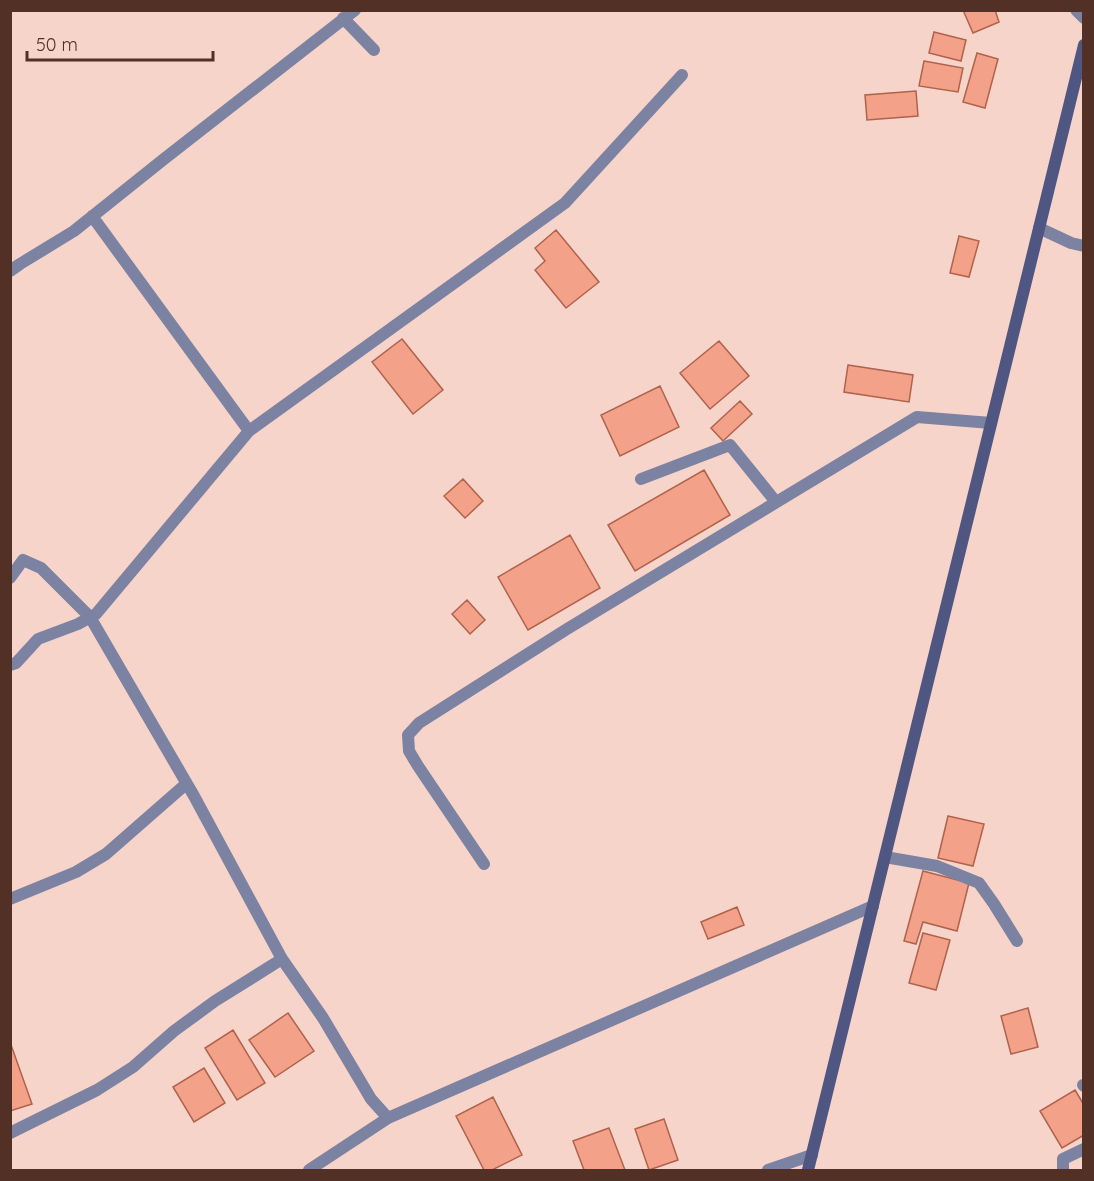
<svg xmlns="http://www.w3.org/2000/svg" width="1094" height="1181" font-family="Quicksand,sans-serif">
	<rect width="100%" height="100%" fill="#f7d4c9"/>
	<path fill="#f4a189" stroke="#af624c" stroke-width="1.5" d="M963,10H995L999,22L973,33Z
		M934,32L966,40L961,61L929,53Z
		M977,53L998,59L985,108L963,102Z
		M924,61L963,68L958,92L919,86Z
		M916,91L918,116L867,120L865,95Z
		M556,230L599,282L566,308L535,270L545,261L535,248Z
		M959,236L979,241L969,277L950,273Z
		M402,339L443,390L413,414L372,362Z
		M719,341L749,376L710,409L680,373Z
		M848,365L913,375L909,402L844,392Z
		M660,386L679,427L620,456L601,415Z
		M740,401L752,414L723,441L711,428Z
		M704,470L730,515L635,571L608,525Z
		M463,479L483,501L465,518L444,496Z
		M570,535L600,588L528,630L498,577Z
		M467,600L485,620L470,634L452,614Z
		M948,816L984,824L973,866L938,858Z
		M923,871L969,883L957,931L923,922L916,944L904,941Z
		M737,907L744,925L708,939L701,922Z
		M923,933L950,940L936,990L909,983Z
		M1028,1008L1038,1047L1011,1054L1001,1016Z
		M288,1013L314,1051L275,1077L249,1040Z
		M233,1030L265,1083L237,1100L205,1048Z
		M10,1042L32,1104L10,1111Z
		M204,1068L225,1103L194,1122L173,1087Z
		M1075,1090L1084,1105V1135L1062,1148L1040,1111Z
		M493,1097L522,1155L492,1170H484L456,1116Z
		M664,1119L678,1160L649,1170L635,1129Z
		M609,1128L625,1170H584L573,1141Z"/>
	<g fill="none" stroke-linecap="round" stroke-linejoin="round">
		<path stroke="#7c82a1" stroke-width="12" d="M1076,10L1084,18
			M343,18L374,50
			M92,216L249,431
			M1039,228L1071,243L1084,246
			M10,271L20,264L74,231L164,159L355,10
			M641,479L730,445L776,502
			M10,578L23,560L41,568L90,617L194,796L282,959L323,1018L371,1099L388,1118
			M10,665L16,663L38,639L78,624L96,614L249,431L565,203L682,75
			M885,857L937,866L979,883L994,904L1017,941
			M484,864L418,766L409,751L408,735L419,723L567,629L917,417L991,423
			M10,899L76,872L106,854L186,784
			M1083,1085L1084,1086
			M10,1133L97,1090L133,1067L174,1031L215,1001L282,959
			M309,1170L388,1118L873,906
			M768,1170L812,1155
			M1063,1170V1159L1084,1149"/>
		<path stroke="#505682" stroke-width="12" d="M808,1170L1084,45"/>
	</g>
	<rect width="1094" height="1181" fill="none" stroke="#523026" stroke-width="24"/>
	<path d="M27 51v9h186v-9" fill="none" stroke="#523026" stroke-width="3"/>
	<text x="36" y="51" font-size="18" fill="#523026" stroke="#f7d4c9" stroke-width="4.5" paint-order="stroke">50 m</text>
</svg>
